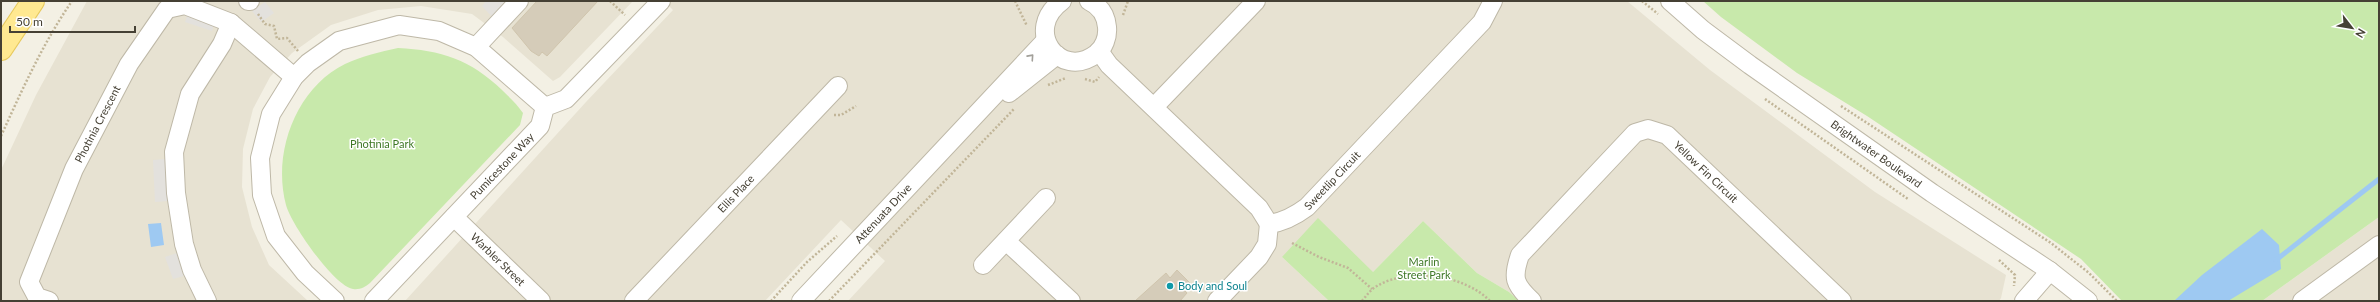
<svg xmlns="http://www.w3.org/2000/svg" width="2380" height="302" font-family="Lato,sans-serif">
	<rect width="100%" height="100%" fill="#f3f0e4"/>
	<path fill="#e7e2d2" d="M87,1H633L560,77L553,81L503,37L472,14L421,6L378,10L331,25L292,53L270,77L253,109L243,149L242,187L252,227L269,265L308,301H1V170L36,95Z
		M664,1H1627L1710,70L1875,192L2006,275L2001,298L1999,301H1519L1509,292L1477,273L1423,221L1373,272L1282,257L1329,301H848L885,261L841,220L765,301H405L586,102L673,10Z
		M2379,217V301H2262Z"/>
	<path fill="#c8e9ab" d="M1703,1H2379V217L2262,301H2122L2081,259L1867,116L1797,73L1721,17Z
		M398,48C441,50 471,60 502,90C510,98 517,104 523,113L520,125L370,283C365,287 360,290 353,289C334,286 291,224 286,205C272,153 296,88 345,64C362,56 380,52 398,48Z
		M1318,218L1373,272L1423,221L1477,273L1509,292L1519,301H1329L1282,257Z"/>
	<path fill="#e3e1dd" d="M486,1H510L493,18L482,6Z
		M265,2L274,13L261,22L252,11Z
		M187,16L214,25L212,31L185,22Z
		M166,159L168,201L155,202L153,160Z
		M177,253L184,276L173,279L165,257Z"/>
	<path fill="#9ec9f2" d="M161,223L164,245L151,247L148,224Z
		M2262,229L2279,245L2281,269L2228,301H2174L2202,275Z"/>
	<g fill="none" stroke-linecap="round" stroke-linejoin="round">
		<path stroke="#9ec9f2" stroke-width="5" d="M2276,260L2379,179"/>
	</g>
	<path fill="#d5ccb9" stroke="#d0c5ad" d="M537,1H598L547,56L542,52L539,56L531,51L512,28Z
		M1177,270L1190,283L1184,290L1187,293L1180,301H1135L1166,273L1170,278Z"/>
	<g fill="none" stroke-linecap="round" stroke-linejoin="round">
		<defs>
			<g id="minor">
				<path d="M248,1H250"/>
				<path d="M1062,1C1022,30 1060,81 1096,54C1104,48 1108,37 1107,27C1106,15 1100,6 1089,1"/>
				<path id="s1" d="M1670,1L1703,30L1750,65L1932,193L2050,271L2088,301"/>
				<path d="M476,47L519,1"/>
				<path id="s2" d="M1099,51L1109,65L1259,208L1269,224C1284,222 1295,216 1307,207L1482,22L1493,1"/>
				<path d="M1009,93L1057,55"/>
				<path d="M1154,107L1256,1"/>
				<path id="s3" d="M454,217L541,301"/>
				<path d="M1006,241L1071,301"/>
				<path d="M983,265L1046,198"/>
				<path id="s4" d="M49,301L37,297L29,282L74,169L129,64L167,9L185,5L231,23L294,77"/>
				<path d="M207,301L192,270L184,244L176,193L174,152L190,94L222,44L231,23"/>
				<path d="M335,301L305,273L276,236L262,195L260,158L271,114L294,77L308,63L339,41L399,25L439,31L476,47L545,107"/>
				<path id="s5" d="M374,301L540,126L545,107L566,99L661,1"/>
				<path id="s6" d="M634,301L838,86"/>
				<path id="s7" d="M801,301L1046,40"/>
				<path d="M1217,301L1259,257L1267,244L1269,224"/>
				<path id="s8" d="M1532,301C1514,284 1512,278 1520,255L1635,133L1648,129L1667,135L1842,301"/>
				<path d="M2024,301L2050,271"/>
				<path d="M2302,301L2379,245"/>
			</g>
			<path id="major" d="M1,49L33,1"/>
		</defs>
		<use href="#minor" stroke="#beb8a7" stroke-width="20"/>
		<use href="#major" stroke="#e7c95e" stroke-width="24"/>
		<path stroke="#c1b598" stroke-width="2.5" stroke-dasharray="2 2" stroke-linecap="butt" d="M610,1L625,15
			M1015,1L1027,26
			M1642,1L1658,14
			M258,14L265,24L274,26L277,39L287,38L298,51
			M1123,15L1128,1
			M1085,79L1095,82L1099,77
			M1048,85L1066,78
			M1765,99L1908,199
			M1841,106L2051,243L2089,273L2117,301
			M834,115H841L856,106
			M1,136C22,90 43,43 72,1
			M1292,243L1319,257L1348,268L1372,289
			M1999,260L2015,275L2014,286
			M771,301L807,262L837,236
			M829,301L1014,109
			M1362,301C1367,295 1371,289 1377,286C1409,267 1465,275 1490,301"/>
		<use href="#minor" stroke="#fff" stroke-width="18"/>
		<use href="#major" stroke="#ffe991" stroke-width="22"/>
	</g>
	<defs><path id="oneway-chevron" d="M-2-3.5L2.5 0L-2 3.5" fill="none" stroke-width="1.6" stroke-linecap="round" stroke-linejoin="round"/></defs>
	<use stroke="#a2a09a" href="#oneway-chevron" transform="translate(1031 57) rotate(-48)"/>
	<circle fill="#0f9aa8" stroke="#fff" stroke-width="1.5" cx="1170" cy="286" r="4"/>
	<g text-anchor="middle" stroke-width="3" stroke-linejoin="round" paint-order="stroke">
		<g font-size="11" fill="#454034" stroke="#fff">
			<text dy="4" stroke="none"><textPath href="#s4" startOffset="202">Photinia Crescent</textPath></text>
			<text dy="4" stroke="none"><textPath href="#s1" startOffset="257">Brightwater Boulevard</textPath></text>
			<text dy="4" stroke="none"><textPath href="#s5" startOffset="186">Pumicestone Way</textPath></text>
			<text dy="4" stroke="none"><textPath href="#s8" startOffset="307">Yellow Fin Circuit</textPath></text>
			<text dy="4" stroke="none"><textPath href="#s2" startOffset="322">Sweetlip Circuit</textPath></text>
			<text dy="4" stroke="none"><textPath href="#s6" startOffset="148">Ellis Place</textPath></text>
			<text dy="4" stroke="none"><textPath href="#s7" startOffset="120">Attenuata Drive</textPath></text>
			<text dy="4" stroke="none"><textPath href="#s3" startOffset="61">Warbler Street</textPath></text>
		</g>
		<g font-size="11" fill="#3e7826" stroke="#fff">
			<text x="382" y="148">Photinia Park</text>
			<text x="1424" y="266">Marlin<tspan x="1424" dy="13">Street Park</tspan></text>
		</g>
		<g font-size="11" fill="#0d838f" stroke="#fff" text-anchor="start">
			<text x="1178" y="290">Body and Soul</text>
		</g>
	</g>
	<rect width="2380" height="302" fill="none" stroke="#454034" stroke-width="4"/>
	<g transform="translate(2352 28) rotate(121)" stroke="#ffffff" stroke-width="3" paint-order="stroke">
	<path d="M0-3L7 15L0 10L-7 15Z" fill="#454034"/>
	<text y="-6" font-size="11" font-weight="bold" text-anchor="middle" fill="#454034">N</text>
	</g>
	<path d="M10 26v6h125v-6" fill="none" stroke="#454034" stroke-width="2"/>
	<text x="16" y="26" font-size="12" fill="#454034" stroke="#ffffff" stroke-width="3" paint-order="stroke">50 m</text>
</svg>
